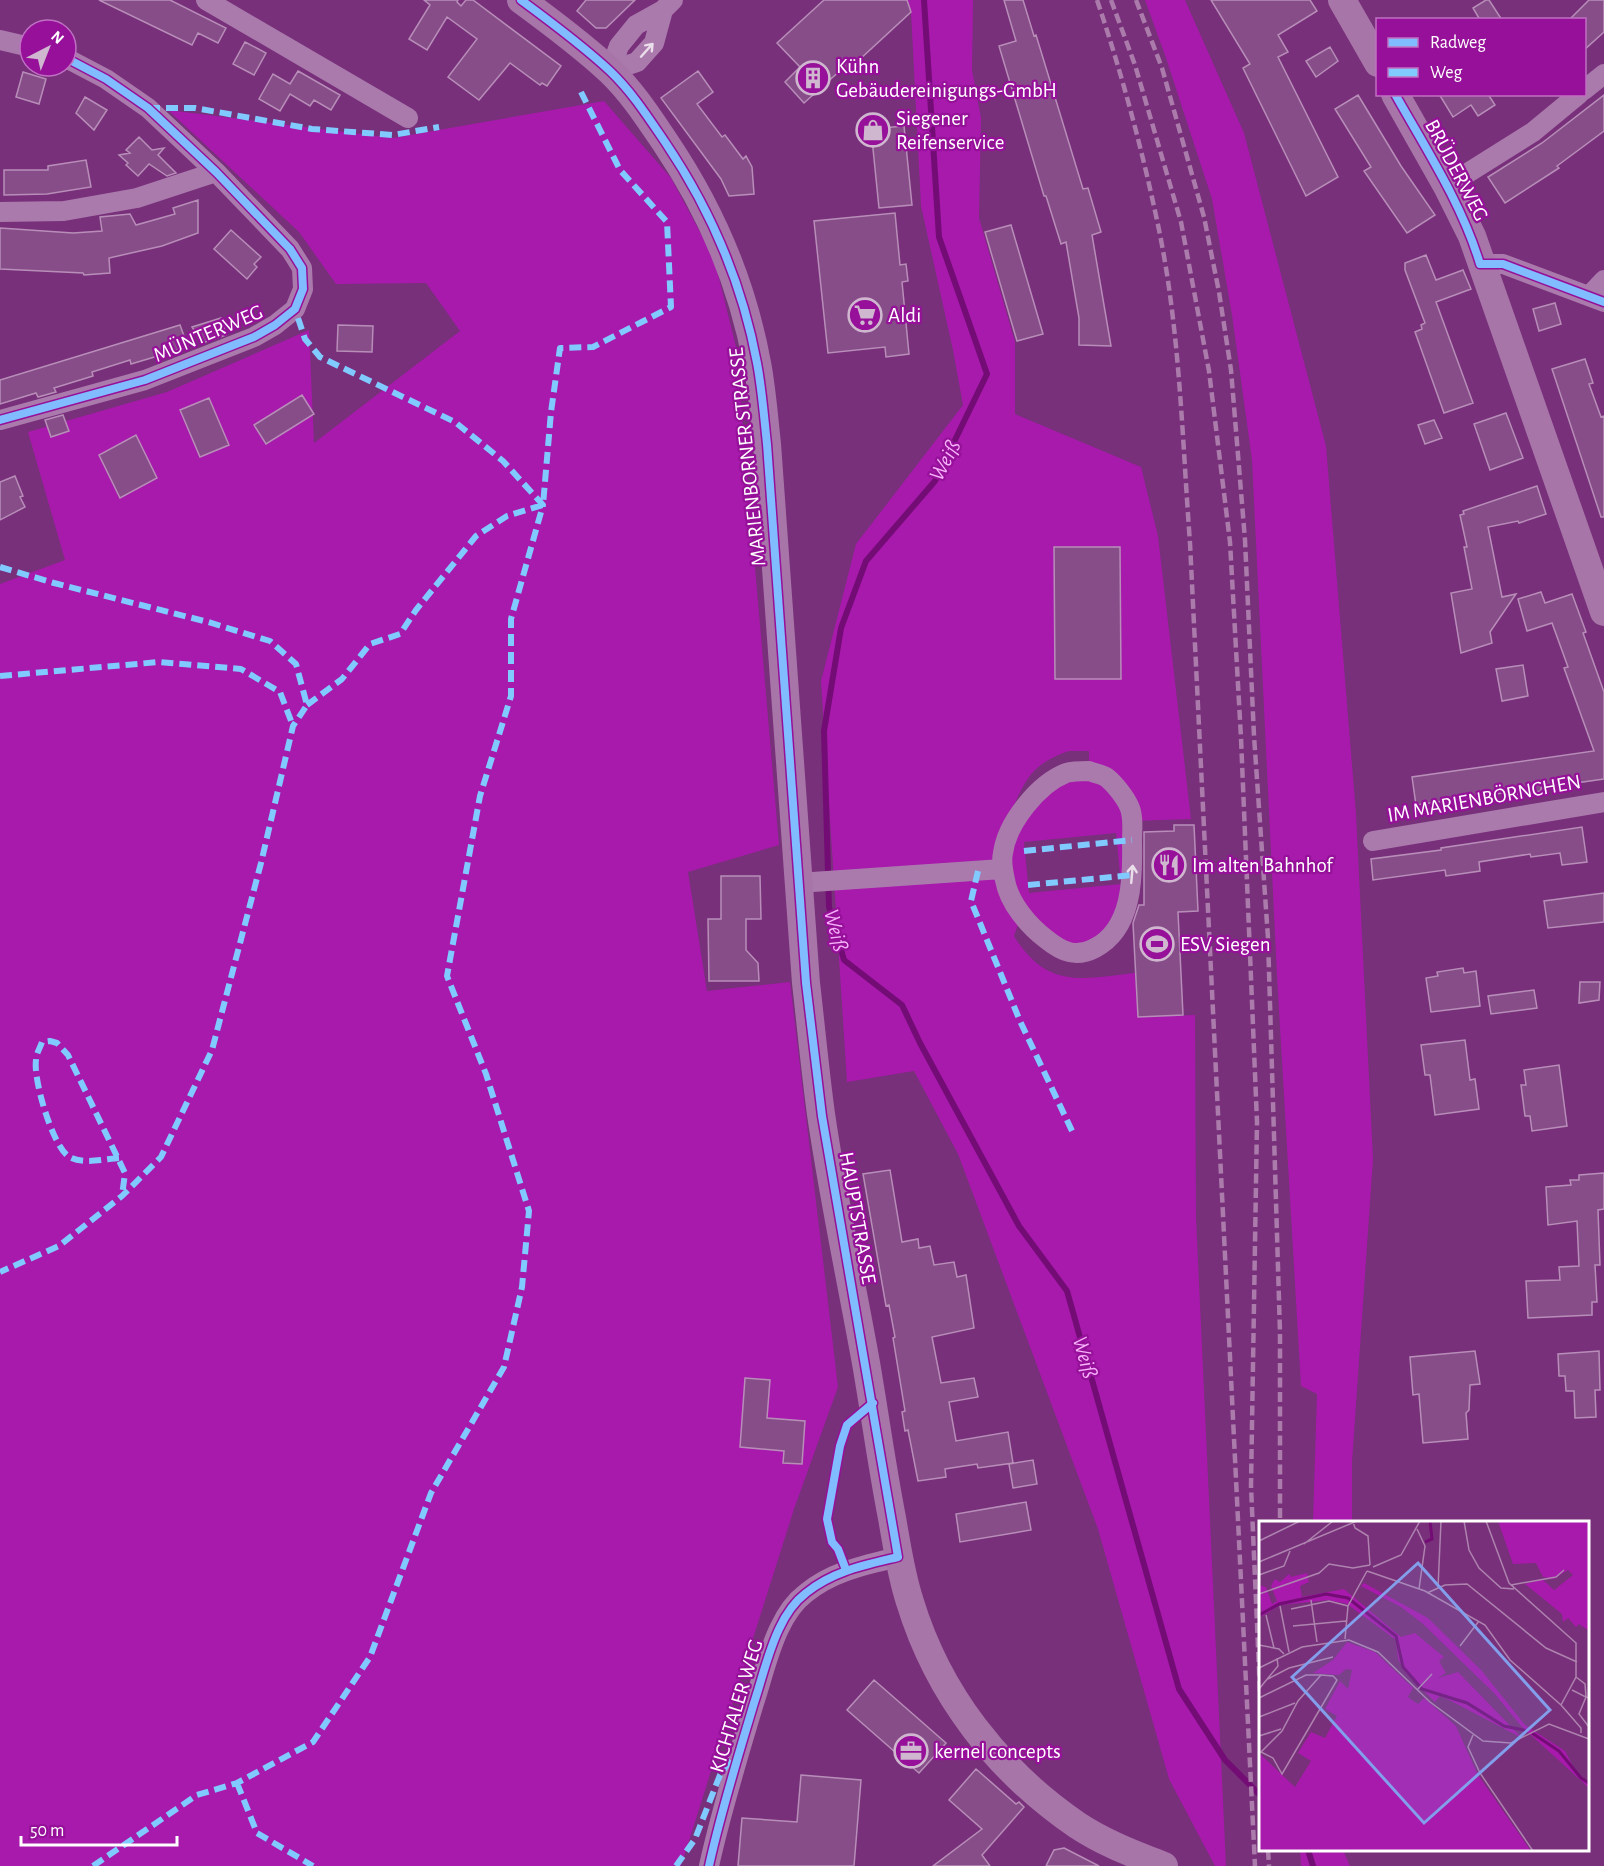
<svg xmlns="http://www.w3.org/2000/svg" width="1604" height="1866" font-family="'Alegreya Sans',sans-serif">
	<rect width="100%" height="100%" fill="#78307a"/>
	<path fill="#a71aac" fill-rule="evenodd" d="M907,0H973L972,70L981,118L979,218L1015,342V414L1141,467L1158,536L1191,819L1132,821L1119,928L1073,954L1021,916L1014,936C1047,989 1081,979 1135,973L1138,1017L1195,1015L1196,1218L1226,1866H1215L1169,1779L1098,1529L958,1154L914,1071L847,1082L821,681L856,544L963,405L953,350L921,206L911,12ZM1069,751H1089V771L1032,797L1011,812C1026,778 1032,764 1069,751ZM1116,833L1121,884L1029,893L1024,842Z
		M1145,0H1185L1244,133L1326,446L1356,814L1373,1159L1352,1462V1522H1313L1317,1394L1301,1386L1277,976L1252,460L1232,315L1212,199L1166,58Z
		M604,101L671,178L714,258L736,347L779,845L688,872L707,991L790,982L838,1387L794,1509L681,1866H0V584L65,560L28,432L167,392L309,330L314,443L460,331L426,283L336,284L299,232L168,110L393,138Z
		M1300,1850H1343L1350,1866H1301Z"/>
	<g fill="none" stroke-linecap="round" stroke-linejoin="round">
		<path stroke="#730d75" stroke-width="6" d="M924,0L939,237L987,374L935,481L866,561L841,628L824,731L829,907L844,960L902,1005L920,1043L1019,1226L1067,1291L1179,1689L1225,1760L1260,1795
			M1308,1850L1313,1866"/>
	</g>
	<path fill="#874d88" stroke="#b88eb9" stroke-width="1.5" d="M99,0H170L226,28L218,43L198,33L192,45Z
		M424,0H458L457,2L461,6L466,0H473L561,66L547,86L542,83L540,85L510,63L479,100L448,77L477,39L447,17L427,50L409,39L430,5Z
		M586,0H635L606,28H596L577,11Z
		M824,0H907L911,12L846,72L842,69L804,103L785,82L800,67L777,43Z
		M1004,0H1023L1034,36L1036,35L1083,189L1088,188L1101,232L1092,235L1111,346L1079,345V318L1066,242L1061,244L1046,196H1044L999,46L1016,41Z
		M1211,0H1310L1317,11L1278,35L1288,52L1278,57L1338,177L1306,196L1243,68L1250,64Z
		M1486,0H1489L1502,20H1480L1473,8Z
		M1589,0H1604V32L1584,50V20H1569Z
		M245,42L266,53L254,75L233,64Z
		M1330,47L1338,61L1316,77L1306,61Z
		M298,71L340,95L331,110L314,100L310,106L290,94L280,111L259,99L273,74L290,84Z
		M698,71L713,92L697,104L722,137L725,135L743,159L746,156L752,167L754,194L729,196L721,179L661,98Z
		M23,72L46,79L39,104L16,97Z
		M1439,94H1488L1495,105L1478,116L1471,105L1453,117Z
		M1358,95L1401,166L1435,215L1407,233L1364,171L1371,167L1335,109Z
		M1604,95V131L1557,166L1559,168L1505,203L1488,177L1542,143Z
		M85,97L107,110L94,130L76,113Z
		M904,126L912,205L879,208L871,129Z
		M139,137L152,150L164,148L158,155L176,173L167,176L149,164L138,176L126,165L128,163L119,155L130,153L126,150Z
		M86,160L91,187L47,194L4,195V170H48V166Z
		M198,200V233L162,246L109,258L110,273L84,275L83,273L0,269V228L73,233L102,231L100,217L130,214L136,225L175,214L173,208Z
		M895,213L900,265L906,264L908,281L902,282L909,354L886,357L885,347L828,353L814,221Z
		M1011,225L1043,334L1017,341L985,232Z
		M231,230L261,257L254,264L257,267L247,279L214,249Z
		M1426,255L1436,280L1463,270L1471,289L1436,302L1473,403L1444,413L1415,332L1422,329L1421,325L1425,323L1405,270V263Z
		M1555,303L1561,324L1539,331L1533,309Z
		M221,318L226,335L202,343L192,327Z
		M180,325L188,347L131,364L130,360L92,372L93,376L54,388L56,392L38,397L36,393L0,404V380Z
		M338,325L373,326L372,352L337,351Z
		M1585,359L1593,383L1589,384L1601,417L1604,416V517H1601L1552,369Z
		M302,395L314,414L266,444L254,425Z
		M209,398L229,445L200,457L180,410Z
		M1506,413L1523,458L1490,470L1474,424Z
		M63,415L69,431L51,437L45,420Z
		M1434,420L1442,438L1425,444L1418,425Z
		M136,435L157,478L120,498L99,455Z
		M15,476L23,496L20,497L25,507L0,520V482Z
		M1537,486L1546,514L1519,523L1518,521L1488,527L1502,597L1516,594L1490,632L1492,643L1461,653L1451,593L1472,589L1464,547H1467L1460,515L1464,514L1463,511Z
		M1054,547H1120L1121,679H1055Z
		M1541,592L1545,603L1572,594L1586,632L1583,633L1604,692V779L1541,788V791L1529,793L1503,796V793L1416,805L1412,777L1594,751L1564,668L1568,667L1552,623L1527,631L1518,599Z
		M1523,665L1528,696L1502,701L1496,669Z
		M1174,825H1194L1198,911L1178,912L1183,1015L1138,1017L1133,923L1139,905H1144V832L1174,831Z
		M1582,827L1587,862L1562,865L1560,853L1531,857L1530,854L1479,862L1480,871L1446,876L1445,870L1373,880L1371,859L1441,850V848Z
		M721,876H760L761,919H746V950L758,963L759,981H709L708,919H721Z
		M1604,893V922L1548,928L1544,901Z
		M1463,968L1464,973L1476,971L1480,1006L1431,1012L1426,978L1438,976L1437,972Z
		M1580,982H1600L1599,1000L1579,1003Z
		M1534,990L1537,1008L1491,1014L1488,996Z
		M1465,1040L1470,1080L1475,1079L1479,1109L1435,1115L1430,1075H1425L1421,1045Z
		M1559,1065L1567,1126L1532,1131L1530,1116H1525L1521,1085H1526L1524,1070Z
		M890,1170L902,1242L918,1239L919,1248L930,1246L934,1265L954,1262L957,1277L966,1275L974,1328L932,1337L941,1383L974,1378L978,1397L949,1402L956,1441L1008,1432L1013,1463L978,1468L977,1464L945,1469L946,1477L918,1481L908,1430L905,1431L902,1412L905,1411L893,1338L895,1337L889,1305L886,1306L863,1174Z
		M1604,1173V1209L1598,1210L1600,1265H1595L1597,1302H1592V1315L1528,1318L1526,1281L1560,1280L1559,1267L1579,1266L1577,1221L1548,1225L1546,1187L1571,1185L1570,1180H1579V1175Z
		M1475,1351L1480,1384L1470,1385L1469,1410L1466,1413L1468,1439L1423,1443L1419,1394L1413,1395L1410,1357Z
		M1599,1351L1600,1390H1595L1596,1417L1575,1418L1574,1391H1566L1565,1376H1559L1558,1354Z
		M745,1378L770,1380L767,1418L805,1421L802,1464L783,1463L784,1451L740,1447Z
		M1033,1460L1037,1484L1013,1488L1009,1464Z
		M1026,1502L1031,1530L960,1542L956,1514Z
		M874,1680L946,1743L919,1773L847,1710Z
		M976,1769L1016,1804L1019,1802L1024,1807L982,1855L990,1866H933L982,1829L949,1800Z
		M801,1775L861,1780L854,1866H738L742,1818L797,1822Z
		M1064,1848L1099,1866H1046L1054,1850Z"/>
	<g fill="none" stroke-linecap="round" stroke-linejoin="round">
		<path stroke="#ab7aad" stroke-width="20" d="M206,0L408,118
			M0,40L30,47
			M610,71L619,46L636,25L663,10L673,0
			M610,71L637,62L654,43L663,10
			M1584,90L1604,74
			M1447,186L1533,132L1579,94
			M0,212L64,211L137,198L216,172
			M1480,264H1503L1604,302
			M1589,296L1604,280
			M0,420L145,380L254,337L275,325L295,309L303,289L302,268L290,249L216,172L148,108L106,79L66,58
			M1089,771C1094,773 1101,774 1106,777C1114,783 1125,797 1129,806C1134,816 1132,831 1132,842C1133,879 1132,929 1095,948C1076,958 1062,952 1046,939C1028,925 1009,903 1005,880C1003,871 1001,862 1003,853C1007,823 1038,784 1066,773C1073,771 1082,771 1089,771Z
			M1373,841L1604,802
			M798,883L1002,869
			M709,1866C721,1811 738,1757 754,1703C762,1679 768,1652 779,1629C785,1616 794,1602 806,1593C833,1571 865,1565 898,1557"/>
		<path stroke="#a775a8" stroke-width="28" d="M521,0C551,22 582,45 610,71C632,92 648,117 665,142C711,210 742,282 757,363C762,389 764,417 767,444L806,983C811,1026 815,1070 821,1114C833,1197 851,1280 866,1363C875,1415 882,1467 892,1518C897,1546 901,1575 910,1602C938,1694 998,1771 1077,1825C1104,1843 1134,1854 1164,1866
			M1342,0L1378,63
			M1395,94L1447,186L1472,236L1604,612"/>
		<path stroke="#aa7bab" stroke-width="4.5" stroke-dasharray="10 4.5" stroke-linecap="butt" d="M1097,0C1122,74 1142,149 1158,225C1180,329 1182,437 1190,543L1255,1866
			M1111,0L1135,65L1181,222L1209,371L1230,542L1241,738L1257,1122L1251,1486L1260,1693
			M1136,0L1162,68L1204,217L1219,292L1231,370L1245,540L1254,736L1268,938L1280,1333V1522
			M1268,1850L1269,1866"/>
		<path stroke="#80caff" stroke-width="6" stroke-dasharray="12 6" stroke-linecap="butt" d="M148,108H195L312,129L393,135L439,127
			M0,567L54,583L208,622L270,641L296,664L307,705L293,726L261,863L212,1050L161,1157L122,1196L59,1246L0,1272
			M0,676L159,662L241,669L280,692L293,726
			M307,705L342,679L370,644L400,634L416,610L476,536L507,516L543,505L551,412L560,348L593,347L671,307L667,222L620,170L581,92
			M1024,851L1132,840
			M978,871L971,901L1020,1021L1073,1133
			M1028,885L1133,875
			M119,1158C104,1159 81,1165 68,1156C52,1144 33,1079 36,1060C36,1054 40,1048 42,1042L50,1041L57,1043L68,1055L125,1173L122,1196
			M237,1783L257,1833L313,1866
			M93,1866L197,1795L237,1783L313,1742L370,1657L431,1493L504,1367L522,1287L529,1211L486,1074L447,976L480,796L511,696V619L543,505L503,461L455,422L320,357L305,339L295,309
			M676,1866L695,1839L720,1775L734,1755"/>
		<defs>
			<path id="cycleway" d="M521,0C551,22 582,45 610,71C632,92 648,117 665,142C711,210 742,282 757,363C762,389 764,417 767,444L806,983L822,1116L898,1557C865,1565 833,1571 806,1593C794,1602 785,1616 779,1629C768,1652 762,1679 754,1703C738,1757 721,1811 709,1866
				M1395,94C1426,149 1462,204 1480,264H1503L1604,302
				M0,420L145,380L254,337L275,325L295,309L303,289L302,268L290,249L216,172L148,108L106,79L66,58
				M846,1570L838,1549L832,1542L827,1519L840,1446L847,1425L873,1403"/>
		</defs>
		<use href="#cycleway" stroke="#961099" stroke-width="11"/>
		<use href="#cycleway" stroke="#80bcff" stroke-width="8"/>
	</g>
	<defs><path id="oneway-shaft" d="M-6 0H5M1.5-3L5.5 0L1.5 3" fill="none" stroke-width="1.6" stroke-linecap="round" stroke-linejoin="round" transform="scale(1.5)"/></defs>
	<g stroke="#eadeea">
		<use href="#oneway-shaft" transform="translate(647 50) rotate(-48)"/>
		<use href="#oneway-shaft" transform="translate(1132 874) rotate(-85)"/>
	</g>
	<defs>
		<symbol id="building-ring" viewBox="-11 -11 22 22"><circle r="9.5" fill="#961099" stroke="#d0b7d0" stroke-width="1.5"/><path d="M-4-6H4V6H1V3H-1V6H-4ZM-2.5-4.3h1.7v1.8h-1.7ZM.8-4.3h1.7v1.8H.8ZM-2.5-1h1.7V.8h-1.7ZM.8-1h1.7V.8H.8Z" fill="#d0b7d0"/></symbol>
		<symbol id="shop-ring" viewBox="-11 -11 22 22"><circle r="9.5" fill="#961099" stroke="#d0b7d0" stroke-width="1.5"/><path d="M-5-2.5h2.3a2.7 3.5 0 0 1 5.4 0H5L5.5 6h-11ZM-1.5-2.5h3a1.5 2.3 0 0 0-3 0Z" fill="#d0b7d0"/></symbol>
		<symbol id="supermarket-ring" viewBox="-11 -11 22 22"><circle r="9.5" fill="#961099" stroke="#d0b7d0" stroke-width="1.5"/><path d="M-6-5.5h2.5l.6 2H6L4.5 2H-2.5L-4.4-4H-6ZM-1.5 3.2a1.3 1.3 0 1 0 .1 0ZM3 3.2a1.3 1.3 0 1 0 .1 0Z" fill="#d0b7d0"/></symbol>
		<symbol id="restaurant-ring" viewBox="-11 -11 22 22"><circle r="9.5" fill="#961099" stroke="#d0b7d0" stroke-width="1.5"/><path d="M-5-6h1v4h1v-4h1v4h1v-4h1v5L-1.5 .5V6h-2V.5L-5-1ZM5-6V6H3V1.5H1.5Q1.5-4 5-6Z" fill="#d0b7d0"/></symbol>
		<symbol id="stadium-ring" viewBox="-11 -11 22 22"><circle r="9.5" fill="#961099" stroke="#d0b7d0" stroke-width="1.5"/><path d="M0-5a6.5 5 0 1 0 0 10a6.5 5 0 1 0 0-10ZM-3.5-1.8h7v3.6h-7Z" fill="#d0b7d0"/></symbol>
		<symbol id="office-ring" viewBox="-11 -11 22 22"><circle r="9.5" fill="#961099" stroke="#d0b7d0" stroke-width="1.5"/><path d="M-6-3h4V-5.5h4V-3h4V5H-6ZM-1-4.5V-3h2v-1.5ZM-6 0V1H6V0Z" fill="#d0b7d0"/></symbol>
	</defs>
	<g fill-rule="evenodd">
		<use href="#building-ring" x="794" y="59" width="38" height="38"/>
		<use href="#shop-ring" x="854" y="111" width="38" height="38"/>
		<use href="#supermarket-ring" x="846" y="296" width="38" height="38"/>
		<use href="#restaurant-ring" x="1150" y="846" width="38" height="38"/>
		<use href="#stadium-ring" x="1138" y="925" width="38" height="38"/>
		<use href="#office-ring" x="892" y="1732" width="38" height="38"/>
	</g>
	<g text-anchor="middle" stroke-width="4.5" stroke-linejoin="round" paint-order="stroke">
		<g font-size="21" fill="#fff" stroke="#961099" text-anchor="start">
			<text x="836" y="73">Kühn<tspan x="836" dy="24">Gebäudereinigungs-GmbH</tspan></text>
			<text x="896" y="125">Siegener<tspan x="896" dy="24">Reifenservice</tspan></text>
			<text x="888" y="322">Aldi</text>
			<text x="1192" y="872">Im alten Bahnhof</text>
			<text x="1180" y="951">ESV Siegen</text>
			<text x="934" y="1758">kernel concepts</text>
		</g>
		<g font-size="21" fill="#fff" stroke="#961099">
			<text transform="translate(1457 170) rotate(62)" y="7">BRÜDERWEG</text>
			<text transform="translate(208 333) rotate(-23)" y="7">MÜNTERWEG</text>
			<text transform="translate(747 457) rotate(-96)" y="7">MARIENBORNER STRASSE</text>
			<text transform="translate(1484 798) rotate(-10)" y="7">IM MARIENBÖRNCHEN</text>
			<text transform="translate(858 1218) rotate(80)" y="7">HAUPTSTRASSE</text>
			<text transform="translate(736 1706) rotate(-73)" y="7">KICHTALER WEG</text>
		</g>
		<g font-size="22" font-style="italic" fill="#f8b2fb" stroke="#961099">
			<text transform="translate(944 460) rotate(-62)" y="8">Weiß</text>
			<text transform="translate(837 930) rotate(76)" y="8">Weiß</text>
			<text transform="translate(1086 1357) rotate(74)" y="8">Weiß</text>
		</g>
	</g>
	<g transform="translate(1259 1521)">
		<rect width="330" height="330" fill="#78307a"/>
		<path d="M239,0H330V110L320,103L317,106L309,97L304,101L303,93L266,63L283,58L295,69L314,54L309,49L295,58L284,56L277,42L254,43ZM48,52L50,61L41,65L43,76L85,68L142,116L156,112L185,136L180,140L187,152L179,157L199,151L263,217L190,179L181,175L176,181L146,151L139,138L137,119L88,83L69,79L21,84L3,95L0,64L7,66L13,83L18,80L12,65L16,58L21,61L30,53L32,56ZM105,62L169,97L223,150L266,204L306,230L318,253L330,262V267L263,206L235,172L164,103L142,86L102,65ZM88,121L116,131L154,167L149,176L159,183L165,177L197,205L219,254L272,330H0V232L36,266L52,240L39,232L52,211L66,217L78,195L66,188L81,160L89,168L93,149L87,148L80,154L54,152L74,139Z" fill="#a71aac"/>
		<path fill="none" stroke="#730d75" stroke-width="3" d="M166,21L173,18L171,0M0,94L20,83L67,73L89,77L137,115L144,146L163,168L208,182L245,205L269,210M273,212L300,230L322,257L330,262"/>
		<path fill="none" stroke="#ae83af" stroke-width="1.5" d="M205,0L210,29L220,47L242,67L255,68M227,0L250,62L317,122V156L302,184M94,1L96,7L109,15L111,44M158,8L166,25L160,68M0,20L41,0M45,23L74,0M0,41L98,0M114,46L142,34L161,0M108,50L166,70L226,104L251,139L302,184L322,207V212M0,54L25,45L31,30M252,64L297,56L305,49M179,67L182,0M168,72L186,64L208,63L287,127L318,141M0,73L60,52L70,43L94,47L111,44M52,79L58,121M21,85L30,131M32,88L70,80L89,85M7,94L15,127M34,105L87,100M86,118L89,85L108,50M0,124L20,128L25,133M201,125L220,100M0,147L43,126L90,119L119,131L171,181L224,220L252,222L290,203L330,218M317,156L326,163L327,176L330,177M9,158L30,147L74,136M0,168L19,145L18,137M158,169L173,153M313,169L327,176L320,193L330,206M0,177L47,154H62L74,155L78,159L23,253L14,237L2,231L23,210L39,180L62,154M0,196L36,182M214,214L209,226L221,252L274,330M0,215L22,208"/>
		<path fill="#839eea" fill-opacity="0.15" stroke="#839eea" stroke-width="3" d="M159,42L291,189L165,302L33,156Z"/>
		<rect width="330" height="330" fill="none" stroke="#fff" stroke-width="3"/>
	</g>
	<rect x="1376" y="18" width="210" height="78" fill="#961099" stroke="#c070c2" stroke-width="1.5"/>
	<rect x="1388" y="38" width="30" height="9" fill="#80bcff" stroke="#c070c2" stroke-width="1.5"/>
	<text x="1430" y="48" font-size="18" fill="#ffffff">Radweg</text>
	<rect x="1388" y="68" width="30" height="9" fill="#80caff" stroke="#c070c2" stroke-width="1.5"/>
	<text x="1430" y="78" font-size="18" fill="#ffffff">Weg</text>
	<g transform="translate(48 48) rotate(42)"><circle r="28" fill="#961099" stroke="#c070c2" stroke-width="1.5"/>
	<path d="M0-4.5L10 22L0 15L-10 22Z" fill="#d0b7d0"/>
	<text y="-9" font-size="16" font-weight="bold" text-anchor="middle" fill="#ffffff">N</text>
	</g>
	<path d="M21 1836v9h156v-9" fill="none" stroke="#ffffff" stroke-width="3"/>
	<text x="30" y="1836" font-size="18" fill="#ffffff" stroke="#961099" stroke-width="4.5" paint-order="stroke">50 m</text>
</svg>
